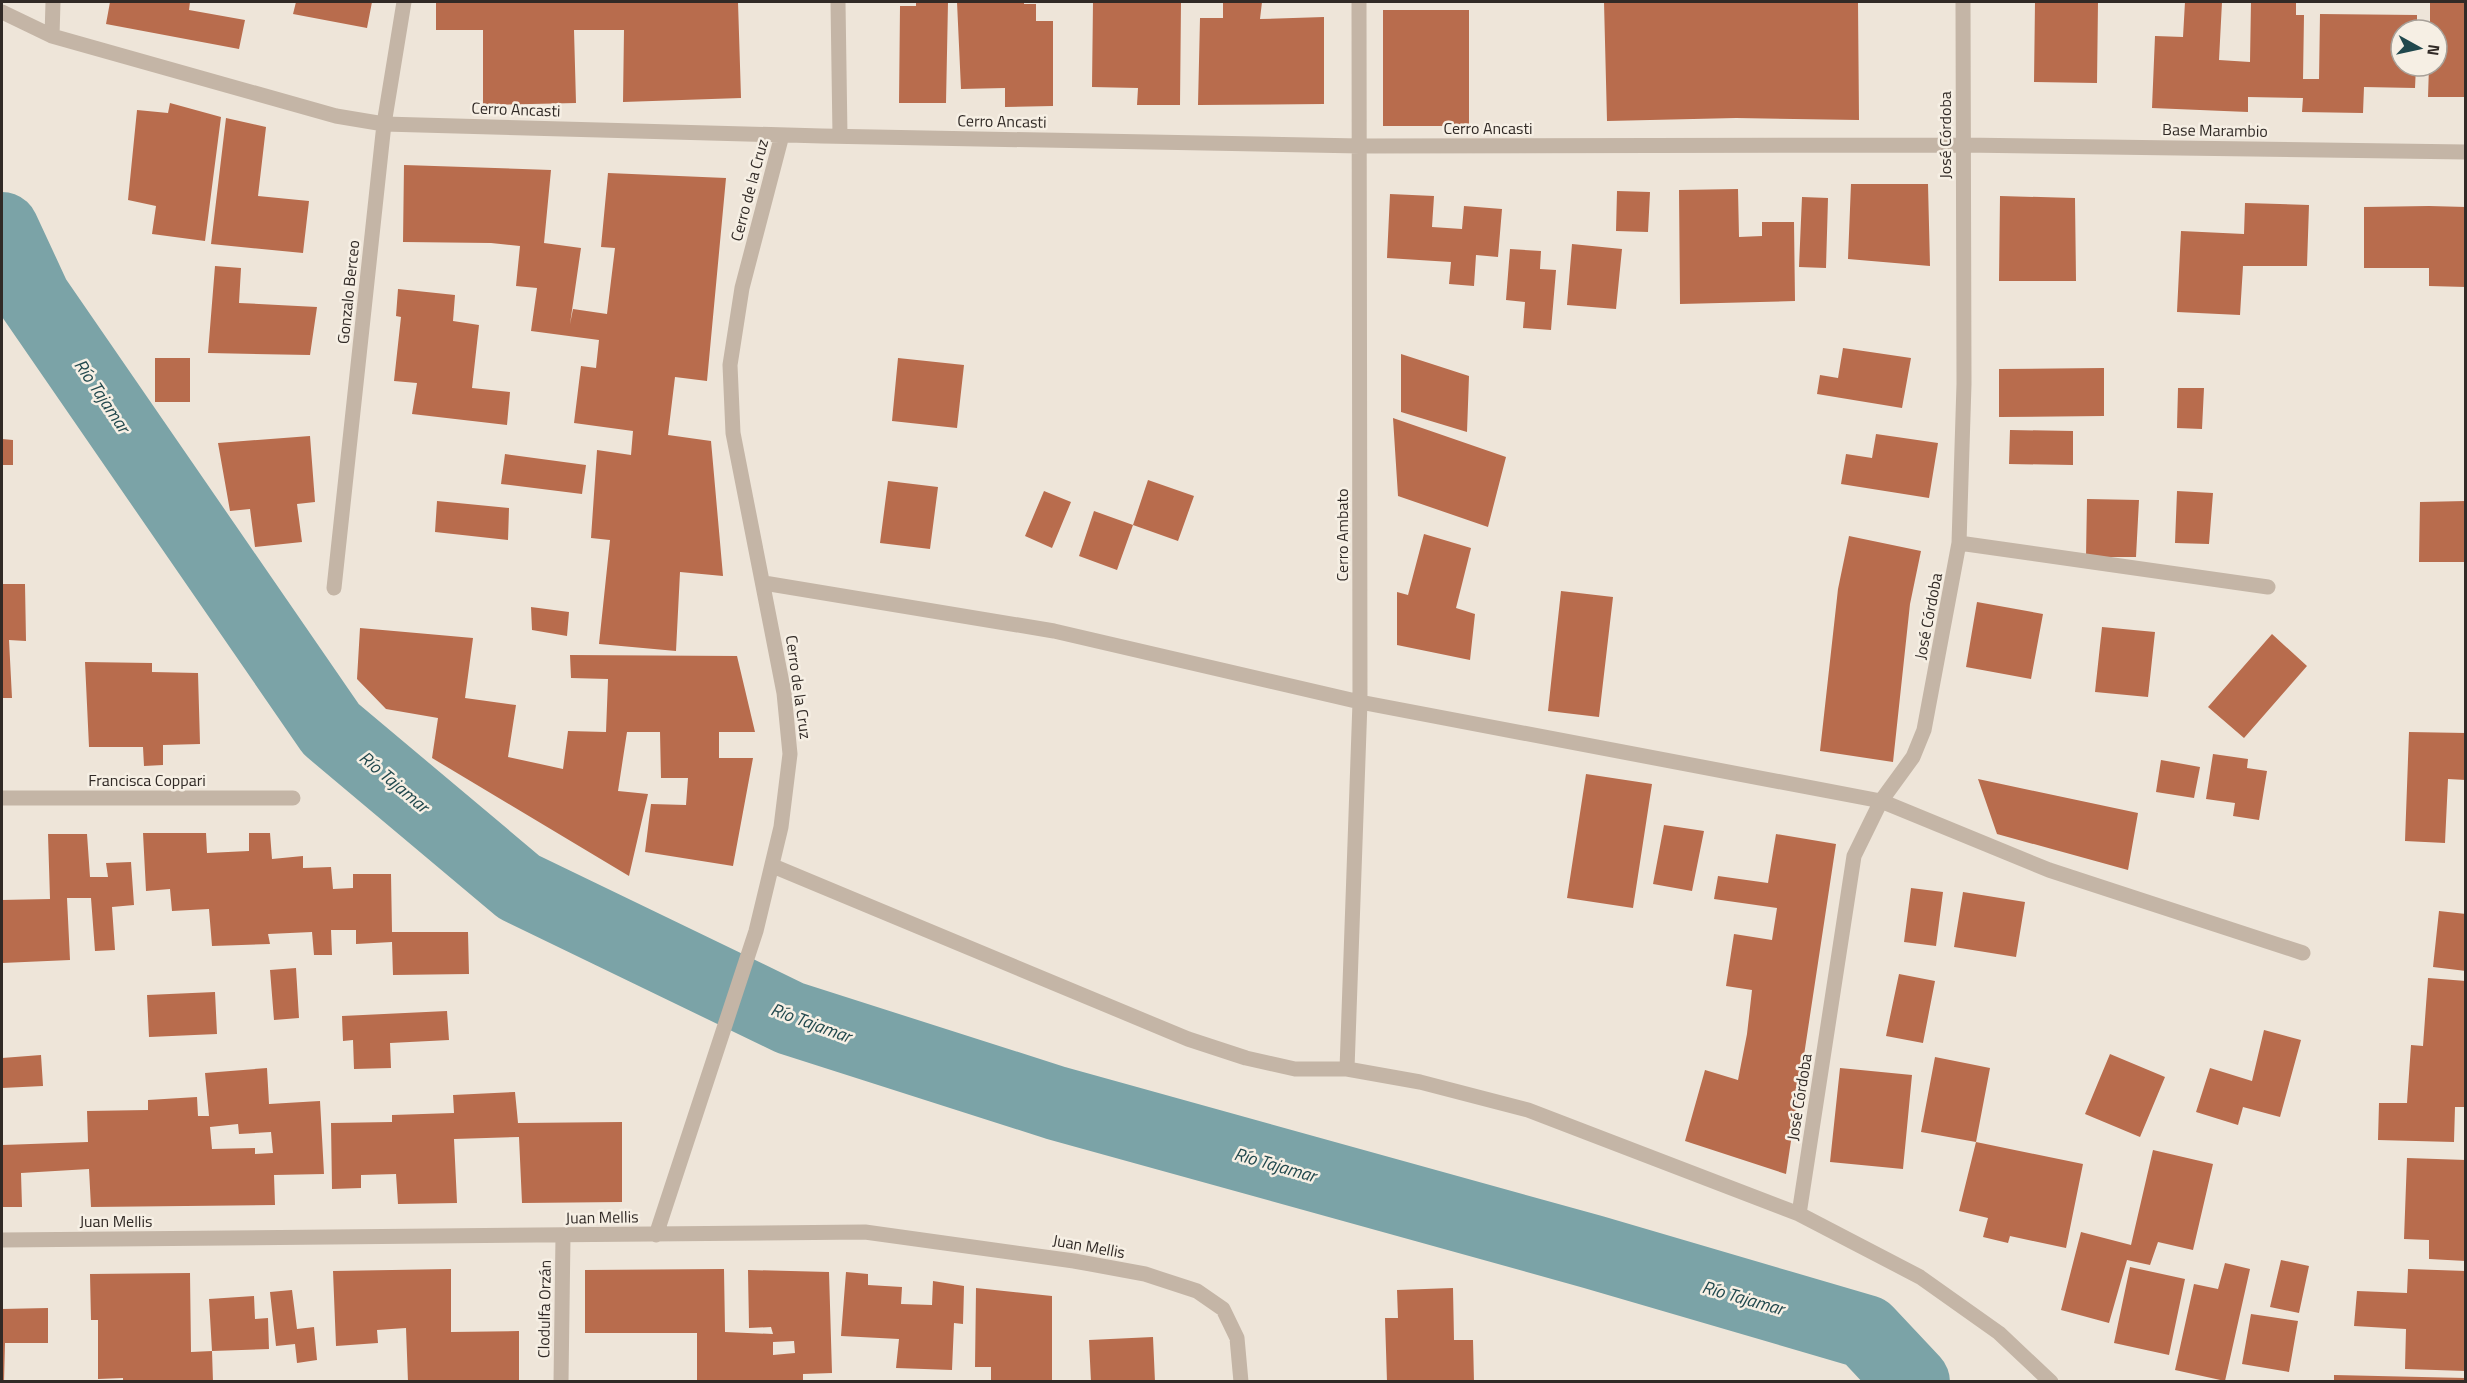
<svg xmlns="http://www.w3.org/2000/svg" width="2467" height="1383" font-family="'Titillium Web',sans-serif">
	<rect width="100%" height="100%" fill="#eee5d9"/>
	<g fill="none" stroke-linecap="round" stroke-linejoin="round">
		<path stroke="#7ba3a7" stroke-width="74" d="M2,229L34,298L331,729L519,887L790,1018L1056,1103L1593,1252L1866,1332L1913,1382"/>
	</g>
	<path fill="#b86c4d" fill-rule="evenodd" d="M110,2H190L189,10L245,20L239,49L106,24Z
		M296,2H372L367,28L293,14Z
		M436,2H738L741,98L623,102L624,30H574L576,103L483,105V30H436Z
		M916,2H948L946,103H899L900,6H916Z
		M957,2H1024V4H1036V21H1053V106L1005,107V88L961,89Z
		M1093,2H1181L1180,105H1137L1138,88L1092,87Z
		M1223,2H1262L1260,19L1324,17V104L1198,105L1200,18H1223Z
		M1604,2H1858L1859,120L1736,118L1607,121Z
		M2035,2H2098L2097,83L2034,82Z
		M2185,2H2222L2219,60L2250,62L2251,2H2296V15H2304L2303,79H2319L2320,14L2417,15V30H2401V66H2416L2415,88L2364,87L2363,113L2302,112L2303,98L2248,97V112L2152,108L2155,36L2183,37Z
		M2430,2H2466V97H2428L2429,66H2437V30H2430Z
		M1383,10H1469V126H1383Z
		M170,103L221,117L205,241L152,234L156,206L128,200L137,110L168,113Z
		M226,118L266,127L258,196L309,201L303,253L211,244Z
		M404,165L551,170L544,243L581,248L570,324L573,309L607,314L615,248L601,247L608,173L726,178L707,381L675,377L668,435L711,441L723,576L680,572L676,651L599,644L610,540L591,538L597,450L631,455L633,431L574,423L581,366L596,368L599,340L531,331L537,288L516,286L520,246L491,243L403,242Z
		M1851,184H1928L1930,266L1848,259Z
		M1738,189L1739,237L1762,236V222H1794L1795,301L1680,304L1679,190Z
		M1617,191L1650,192L1648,232L1616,231Z
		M1390,194L1434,196L1432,227L1462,229L1464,206L1502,209L1498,257L1476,255L1474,286L1449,284L1451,262L1387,258Z
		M2000,196L2075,198L2076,281H1999Z
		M1802,197L1828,198L1826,268L1799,267Z
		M2245,203L2309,205L2307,266H2243L2240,315L2177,312L2181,231L2244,234Z
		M2429,206L2466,207V287L2429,286V268H2364V207Z
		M1572,244L1622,249L1616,309L1567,305Z
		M1510,249L1541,251L1540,269L1556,270L1551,330L1523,328L1525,302L1506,300Z
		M215,266L241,268L239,303L317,307L310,355L208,353Z
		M398,289L455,295L453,321L479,325L472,388L510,392L507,425L412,414L417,383L394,381L401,317L396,316Z
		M1843,348L1911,358L1902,408L1817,394L1820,375L1838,378Z
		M1401,354L1469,376L1467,432L1401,412Z
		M155,358H190V402H155Z
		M898,358L964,365L957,428L892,421Z
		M2104,368V416L1999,417V369Z
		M2178,388H2204L2202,429L2177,428Z
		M1393,418L1506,457L1488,527L1398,496Z
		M2010,430L2073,431V465L2009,464Z
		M1876,434L1938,443L1929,498L1841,484L1846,454L1872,458Z
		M310,436L315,502L297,504L302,542L255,547L250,509L230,511L218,443Z
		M2,439L13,440V465H2Z
		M505,454L586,465L582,494L501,484Z
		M1148,480L1194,496L1178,541L1133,525Z
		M888,481L938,487L930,549L880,543Z
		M1044,491L1071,502L1052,548L1025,536Z
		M2177,491L2213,493L2209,544L2175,543Z
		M2087,499L2139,500L2136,557H2086Z
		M437,501L509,508L508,540L435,532Z
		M2466,501V562H2419L2420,502Z
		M1094,511L1133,525L1117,570L1079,556Z
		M1424,534L1471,548L1456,608L1475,614L1470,660L1397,645V592L1408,595Z
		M1849,536L1921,551L1910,604L1893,762L1820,751L1838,589Z
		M2,584H25L26,641L9,640L12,698H2Z
		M1561,591L1613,597L1599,717L1548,711Z
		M1977,602L2043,614L2031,679L1966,667Z
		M531,607L569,612L567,636L532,630Z
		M2102,627L2155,632L2148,697L2095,692Z
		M360,628L473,638L465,698L516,705L508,757L563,769L568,731L606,732L608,679L571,678L570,655L737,656L755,732H719V758H753L733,866L645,852L651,804L686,805L688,778H661L660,732H627L618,791L648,794L629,876L432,758L438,718L386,709L357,679Z
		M2272,634L2307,666L2244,738L2208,707Z
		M85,662L152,663V672L198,673L200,744L163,745V765L144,766L143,747H89Z
		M2409,732L2466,733V780L2448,779L2445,843L2405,841Z
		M2213,754L2248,759L2247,768L2267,771L2259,820L2233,816L2235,803L2206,799Z
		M2161,760L2200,767L2194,798L2156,792Z
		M1586,774L1652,784L1633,908L1567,898Z
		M1978,779L2138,813L2128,870L1997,834Z
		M1664,825L1704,831L1692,891L1653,884Z
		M143,833H206L207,853L249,851V833H270L272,859L303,856V868L331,867L333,889L353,888V874H391L392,932H468L469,974L393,975L392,942L356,944V930H331L332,955H314L312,932L268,934L270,944L212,946L209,909L172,911L170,889L146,891Z
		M48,834H87L90,877H108L106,863L131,862L134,905L112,907L115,950L95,951L91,898H67L70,960L2,963V900L50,899Z
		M1776,834L1836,844L1786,1174L1685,1141L1705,1070L1738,1080L1747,1034L1752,990L1726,986L1734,934L1772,940L1777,908L1714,899L1718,876L1768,883Z
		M1911,888L1943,892L1936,946L1904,942Z
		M1963,892L2025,902L2016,957L1954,947Z
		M2439,911L2466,914V971L2433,967Z
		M296,968L299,1018L274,1020L270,970Z
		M1899,974L1935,981L1923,1043L1886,1036Z
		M2428,978L2466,981V1107H2455L2454,1142L2378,1140L2379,1103H2407L2411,1045L2423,1046Z
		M215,992L217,1034L149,1037L147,995Z
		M447,1011L449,1040L390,1043L391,1068L354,1069L353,1040L343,1041L342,1016Z
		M2264,1030L2301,1040L2280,1117L2243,1107L2238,1125L2196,1112L2210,1068L2252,1081Z
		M2110,1054L2165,1077L2140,1137L2085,1114Z
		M41,1055L43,1086L2,1088V1058Z
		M1935,1057L1990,1068L1976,1142L1921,1132Z
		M267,1068L269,1104L320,1101L324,1174L274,1175L275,1205L91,1207L89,1169L21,1173L22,1207H2V1145L88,1142L87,1111L148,1110V1100L197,1097L198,1116H209L205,1073ZM238,1124L239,1134L271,1132L273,1153L255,1154V1148L212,1149L210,1127Z
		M1840,1068L1912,1075L1903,1169L1830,1162Z
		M515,1092L518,1123L622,1122V1202L522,1203L519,1137L454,1139L457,1203L398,1204L396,1174L361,1175V1188L332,1189L331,1123L392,1122V1115L454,1113L453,1095Z
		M1976,1142L2083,1164L2066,1248L2010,1236L2008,1243L1983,1237L1988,1218L1959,1211Z
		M2153,1150L2213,1164L2193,1250L2158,1242L2150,1265L2127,1260L2109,1323L2061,1310L2081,1232L2131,1245Z
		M2407,1158L2466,1160V1261L2429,1259V1240L2404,1239Z
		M2281,1260L2309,1266L2299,1313L2270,1307Z
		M2225,1263L2250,1269L2225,1381L2175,1370L2194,1284L2218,1289Z
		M2130,1267L2185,1279L2169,1355L2114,1343Z
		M451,1269V1332L519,1331V1382H408L406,1328L377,1330L378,1343L336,1346L333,1271Z
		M724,1269L725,1332L773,1334L771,1327L749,1328L748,1270L829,1272L832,1373L803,1374V1382H697V1333H585V1270ZM794,1341L795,1353L773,1355V1342Z
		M2408,1269L2466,1271V1371L2405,1369L2406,1329L2354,1326L2357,1291L2407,1293Z
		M846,1272L868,1274V1285L902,1287L901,1304L932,1305L933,1281L964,1286L963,1324L954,1323L952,1370L896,1368L899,1339L841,1336Z
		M190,1273L191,1352L212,1351L209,1299L254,1296L255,1319L268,1318L269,1349L212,1351L213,1382H123V1378L98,1379V1320H91L90,1274Z
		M976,1288L1052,1296V1382H991V1367H975Z
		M1453,1288L1454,1340H1473L1474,1382H1387L1385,1318H1398L1397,1290Z
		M292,1290L297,1329L314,1327L317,1360L297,1363L295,1344L276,1346L270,1292Z
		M48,1308V1343H5L4,1382H2V1309Z
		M2251,1314L2298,1321L2289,1372L2242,1364Z
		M1153,1337L1155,1382H1091L1089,1340Z
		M2334,1375L2466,1378V1382H2334Z"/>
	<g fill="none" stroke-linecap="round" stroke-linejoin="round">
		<path stroke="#c4b5a6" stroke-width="15" d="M838,2L840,136
			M2,12L52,36L336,116L384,124L822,136L1360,146L1963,145L2466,152
			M52,36L53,2
			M1959,543L2268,587
			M764,583L1054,631L1360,702L1881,801L2049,870L2303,953
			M334,588L384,124L404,2
			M2,798H293
			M773,866L1188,1039L1246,1058L1295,1069H1347L1420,1082L1528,1110L1799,1214L1920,1277L1999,1333L2051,1382
			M1347,1069L1360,702L1359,2
			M1799,1214L1854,856L1881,801L1913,757L1924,730L1959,543L1964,384L1963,2
			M656,1235L756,931L781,827L790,754L784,693L733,433L730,365L742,288L782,135
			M2,1240L865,1232L1074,1261L1145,1274L1197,1291L1223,1309L1237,1338L1241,1382
			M561,1382L563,1236"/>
	</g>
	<g text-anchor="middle" stroke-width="5" stroke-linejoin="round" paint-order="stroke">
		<g font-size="16" fill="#312a26" stroke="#f6efe4">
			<text transform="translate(516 109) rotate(2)" y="6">Cerro Ancasti</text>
			<text transform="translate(1002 121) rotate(1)" y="6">Cerro Ancasti</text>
			<text x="1488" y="134">Cerro Ancasti</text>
			<text transform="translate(2215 130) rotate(1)" y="6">Base Marambio</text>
			<text transform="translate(1945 135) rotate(-90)" y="6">José Córdoba</text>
			<text transform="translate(749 190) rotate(-75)" y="6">Cerro de la Cruz</text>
			<text transform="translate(348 292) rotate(-84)" y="6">Gonzalo Berceo</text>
			<text transform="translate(1342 535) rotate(-90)" y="6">Cerro Ambato</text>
			<text transform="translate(1928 616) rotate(-79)" y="6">José Córdoba</text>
			<text transform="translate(799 687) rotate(82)" y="6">Cerro de la Cruz</text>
			<text x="147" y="786">Francisca Coppari</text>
			<text transform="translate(1799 1097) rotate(-81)" y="6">José Córdoba</text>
			<text transform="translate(602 1217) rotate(-1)" y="6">Juan Mellis</text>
			<text x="116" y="1227">Juan Mellis</text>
			<text transform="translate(1089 1246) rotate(10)" y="6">Juan Mellis</text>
			<text transform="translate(544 1309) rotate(-89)" y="6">Clodulfa Orzán</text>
		</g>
		<g font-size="18" font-style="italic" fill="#21484d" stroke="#f6efe4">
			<text transform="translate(102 396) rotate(56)" y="6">Río Tajamar</text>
			<text transform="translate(394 782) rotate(40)" y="6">Río Tajamar</text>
			<text transform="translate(811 1023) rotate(20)" y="6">Río Tajamar</text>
			<text transform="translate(1275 1165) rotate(16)" y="6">Río Tajamar</text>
			<text transform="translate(1743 1298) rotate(16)" y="6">Río Tajamar</text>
		</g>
	</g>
	<rect width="2467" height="1383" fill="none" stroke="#312a26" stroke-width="6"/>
	<g transform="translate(2419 48) rotate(98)"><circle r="28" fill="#f6efe4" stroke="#a7a098" stroke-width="1.5"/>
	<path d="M0-4.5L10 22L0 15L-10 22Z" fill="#21484d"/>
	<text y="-9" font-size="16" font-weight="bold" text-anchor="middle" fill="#312a26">N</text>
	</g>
</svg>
